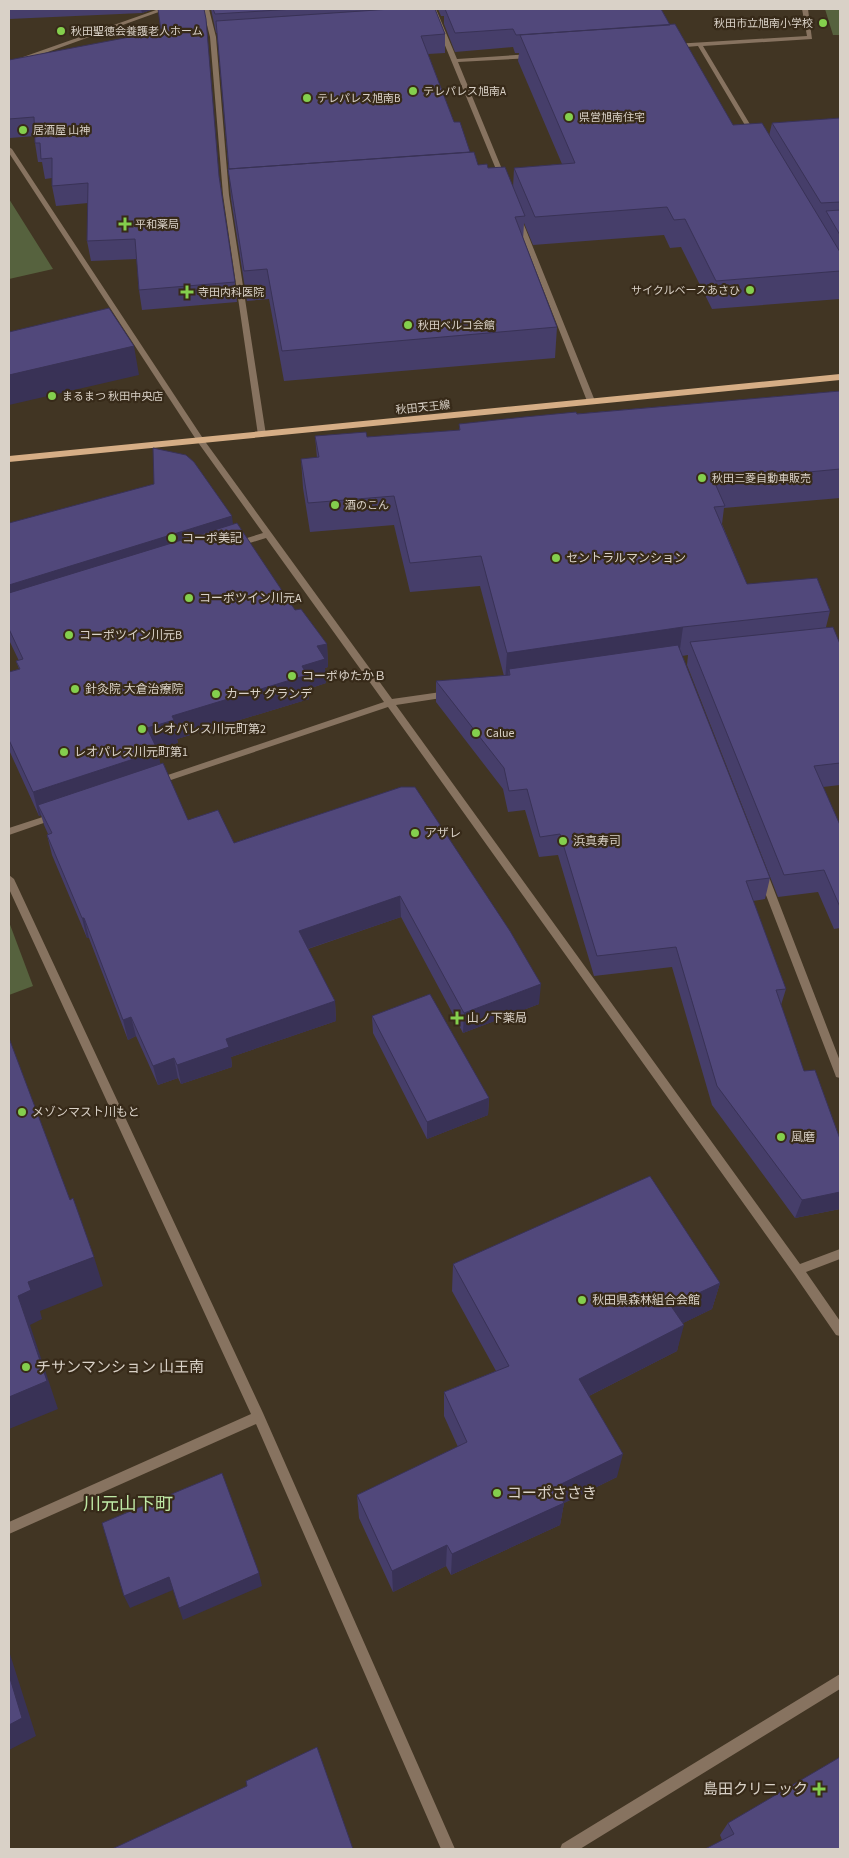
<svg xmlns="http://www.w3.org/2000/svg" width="849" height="1858" font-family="'Source Sans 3','Noto Sans JP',sans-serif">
	<rect width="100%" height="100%" fill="#413523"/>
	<path fill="#56623e" d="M825,9H840V35H833Z
		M9,199L53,269L9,279Z
		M9,922L33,986L9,995Z"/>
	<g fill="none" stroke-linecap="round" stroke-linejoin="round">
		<path fill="#877360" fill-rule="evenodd" d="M159,9H167L9,66V62Z
			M203,9H209L216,37L229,195L266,435L262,437L258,435L223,195L210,37Z
			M430,9H436L457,59L532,54L535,56L532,58L458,62L506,179L505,180L500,179Z
			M802,9H808L812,39L703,46L757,136L752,137L698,46L674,48L671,46L674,44L807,36Z
			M9,147L12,149L204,440L392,699L448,691L451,692L452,694L448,697L396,705L800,1264L840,1249V1259L806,1272L840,1321V1336L836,1335L794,1274L388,707L159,784H153L151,782L153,780L384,702L266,538L237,547L234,546V542L263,533L197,441L9,153Z
			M517,219L522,220L595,401L594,403H588L587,401L516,220Z
			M55,813L58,814L60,816L58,818L9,835V828Z
			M764,873L769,877L840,1061V1078L836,1077L835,1074L759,877Z
			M9,875L14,879L263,1413L455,1849H441L256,1424L9,1534V1522L251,1414L9,889Z
			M840,1674V1689L580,1849H560L562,1844Z"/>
		<path fill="#d6ae86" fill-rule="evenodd" d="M840,374V380L9,462V456Z"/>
	</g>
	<path fill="#463e6a" d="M9,9H154L142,13L9,19Z
		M211,9H435L445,34V53L428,54L454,122L470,152L478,165L488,168L513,188L514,168L562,164L518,61L519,53H515L513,47L455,52L444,24V16H441L438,9H661L670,25L733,125L769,136L772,123L840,118V299L712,309L681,247L670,248L664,235L533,245L524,223L523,240L557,327L555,358L284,381L269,299L247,301L231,199L217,33H216Z
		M9,60L220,180L235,282L237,302L142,310L139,290L137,259L91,261L87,241L88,203L56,206L52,186V178L45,179L42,162H38L35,143V136L10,138L9,134Z
		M840,391V498L724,508L722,524L747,584L830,611L826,627L840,644V785L823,787L840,825V928L834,929L818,892L778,897L687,665L688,655L682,656L770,878L765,899L753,901L786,989L781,1005L804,1071L840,1139V1209L795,1218L712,1105L672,967L594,976L558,855L539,857L525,810L508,812L503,789L436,702V681L504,676L480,586L410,592L394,525L310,532L303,488L301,459L317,458L315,436L367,437L459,430V424Z
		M9,523L233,525L295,610L327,644L328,667L325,668L326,683L308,689L309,699L177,739L178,743L157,749L160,764L188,820L234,843L401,787L539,1004L463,1033L401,917L308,949L335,1001L336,1021L231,1057L232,1067L181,1084L178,1078L158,1085L136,1036L128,1040L89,938H87L52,855L47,835L48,834L44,825L41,815L39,816L9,750V672L19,669L16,661H19L9,640Z
		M372,1016L489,1098L488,1115L427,1139L373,1033Z
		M453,1264L720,1283L712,1309L683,1323L677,1351L589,1396L617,1477L564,1503L560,1525L451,1575L446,1566L393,1592L359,1518L357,1495L458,1447L444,1416V1392L496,1371L452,1291Z
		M728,1823L840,1849L722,1840L720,1835Z"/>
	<path fill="#393256" d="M141,9H154L142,13Z
		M134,346L139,375L9,405V375Z
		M232,516L235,540L9,610V585Z
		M683,627L679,656L509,669L508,681L505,682L507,653Z
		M327,644L328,667L325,668L326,683L308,689L309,699L177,739L178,743L151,751L147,728L172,716L302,666L317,646Z
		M158,751L162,775L38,805L41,815L39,816L33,792Z
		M400,896L401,917L301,951L299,931Z
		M82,918H84L89,938H87Z
		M541,984L539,1004L463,1033L464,1013Z
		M335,1001L336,1021L231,1057L232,1067L181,1084L177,1065L226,1039Z
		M131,1017L136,1036L128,1040L123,1020Z
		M174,1058L178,1078L158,1085L153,1066Z
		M489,1098L488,1115L427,1139V1122Z
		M840,1192V1209L795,1218L802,1200Z
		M94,1257L103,1286L40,1311L42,1319L30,1325L58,1409L9,1429V1397L18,1296L28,1282Z
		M720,1283L712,1309L665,1332L671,1306Z
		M684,1325L677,1351L575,1403L579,1379Z
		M623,1454L617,1477L564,1503L560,1525L451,1575L452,1554L555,1487Z
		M447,1545L446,1566L393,1592L392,1571Z
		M259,1573L262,1586L183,1620L179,1608Z
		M169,1577L173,1590L130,1608L124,1596Z
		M9,1651L36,1736L9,1750Z"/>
	<path fill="#51487b" stroke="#393256" d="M158,9H204L206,19L219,176L235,282L139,290L135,239L87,241L88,183L52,186V158L41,159L40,143H35L34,117L9,119V60L161,31Z
		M213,9H294L215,14Z
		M391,9H435L445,34L421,36L454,122H460L470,152L229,169L216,21Z
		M445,9H661L670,25L516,35L513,29L455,33Z
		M675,24L733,125L762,123L840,252V271L716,281L685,219L674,220L667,207L535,217L514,168L575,163L520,35Z
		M840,118V202L821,203L772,123Z
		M474,152L478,165L487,164L488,168L505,167L525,216L515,217L557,327L282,351L267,269L244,271L228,169Z
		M840,210V235L826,211Z
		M109,308L134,346L9,375V332Z
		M840,391V469L714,481L725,506L714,507L747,584L817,578L830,611L683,627L507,653L481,556L410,563L394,496L308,503L301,459L319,457L315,436L366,432L367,437L460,430L459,424L524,417L576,412L577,414Z
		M153,448L186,455L194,462L232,516L9,585V523L154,484Z
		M237,523L295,610L301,609L327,644L317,646L325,659L302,666L307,675L172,716L174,720L147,728L158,751L33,792L9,740V672L20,669L16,661L23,659L9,629V593Z
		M833,627L840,644V763L814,766L840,825V907L824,870L784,875L690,642Z
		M678,645L770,878L746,881L786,989L776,990L804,1071L815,1070L840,1139V1192L802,1200L717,1086L676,947L597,956L560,834L540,837L527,789L509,791L504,768L436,681L510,675L509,669Z
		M163,763L188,820L218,810L234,843L401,787H415L510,931L541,984L464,1013L400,896L299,931L335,1001L226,1039L229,1047L177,1065L174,1058L153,1066L131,1017L123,1020L84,918H82L47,835L52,833L38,805Z
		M430,994L489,1098L427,1122L372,1016Z
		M9,1038L70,1200L73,1198L94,1257L28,1282L31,1290L18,1296L47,1381L9,1397Z
		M650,1176L720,1283L671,1306L684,1325L579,1379L623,1454L555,1487L564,1503L452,1554L447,1545L392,1571L357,1495L467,1442L444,1392L509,1366L453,1264Z
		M222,1473L259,1573L179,1608L169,1577L124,1596L102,1523Z
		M9,1675L22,1718L9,1725Z
		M317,1747L353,1849H112L247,1786L246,1781Z
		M840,1757V1849H705L734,1834L728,1823Z"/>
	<g fill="#84cf4d" stroke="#372a19" stroke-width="2">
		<circle cx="823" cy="23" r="5"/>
		<circle cx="61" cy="31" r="5"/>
		<circle cx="413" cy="91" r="5"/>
		<circle cx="307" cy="98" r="5"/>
		<circle cx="569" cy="117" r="5"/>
		<circle cx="23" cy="130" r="5"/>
		<path d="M122.5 216.5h5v5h5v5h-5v5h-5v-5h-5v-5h5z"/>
		<circle cx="750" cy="290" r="5"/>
		<path d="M184.5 284.5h5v5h5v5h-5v5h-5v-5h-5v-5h5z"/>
		<circle cx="408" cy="325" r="5"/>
		<circle cx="52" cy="396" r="5"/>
		<circle cx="702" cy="478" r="5"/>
		<circle cx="335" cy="505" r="5"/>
		<circle cx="172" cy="538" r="5"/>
		<circle cx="556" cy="558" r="5"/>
		<circle cx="189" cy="598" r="5"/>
		<circle cx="69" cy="635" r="5"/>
		<circle cx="292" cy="676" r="5"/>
		<circle cx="75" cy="689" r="5"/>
		<circle cx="216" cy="694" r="5"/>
		<circle cx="142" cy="729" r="5"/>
		<circle cx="476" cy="733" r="5"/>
		<circle cx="64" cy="752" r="5"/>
		<circle cx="415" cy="833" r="5"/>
		<circle cx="563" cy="841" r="5"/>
		<path d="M454.5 1010.5h5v5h5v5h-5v5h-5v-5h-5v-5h5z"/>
		<circle cx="22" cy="1112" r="5"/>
		<circle cx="781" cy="1137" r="5"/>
		<circle cx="582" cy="1300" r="5"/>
		<circle cx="26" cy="1367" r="5"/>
		<circle cx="497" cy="1493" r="5"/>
		<path d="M816.5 1781.5h5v5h5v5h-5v5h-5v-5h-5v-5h5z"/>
	</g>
	<g text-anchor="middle" stroke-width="4.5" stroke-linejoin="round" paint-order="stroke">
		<g font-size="11" fill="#d9d1c7" stroke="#372a19" text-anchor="start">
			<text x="813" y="27" text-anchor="end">秋田市立旭南小学校</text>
			<text x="71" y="35">秋田聖徳会養護老人ホーム</text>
			<text x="423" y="95">テレパレス旭南A</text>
			<text x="317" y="102">テレパレス旭南B</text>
			<text x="579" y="121">県営旭南住宅</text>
			<text x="33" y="134">居酒屋 山神</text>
			<text x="135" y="228">平和薬局</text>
			<text x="740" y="294" text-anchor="end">サイクルベースあさひ</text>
			<text x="198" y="296">寺田内科医院</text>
			<text x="418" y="329">秋田ベルコ会館</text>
			<text x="62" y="400">まるまつ 秋田中央店</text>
			<text x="712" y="482">秋田三菱自動車販売</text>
			<text x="345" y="509">酒のこん</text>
		</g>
		<g font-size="11" fill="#d9d1c7" stroke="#372a19">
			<text transform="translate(423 407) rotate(-6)" y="4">秋田天王線</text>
		</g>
		<g font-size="12" fill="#d9d1c7" stroke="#372a19" text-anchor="start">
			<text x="182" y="542">コーポ美記</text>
			<text x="566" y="562">セントラルマンション</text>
			<text x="199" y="602">コーポツイン川元A</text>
			<text x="79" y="639">コーポツイン川元B</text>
			<text x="302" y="680">コーポゆたかＢ</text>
			<text x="85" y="693">針灸院 大倉治療院</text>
			<text x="226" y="698">カーサ グランデ</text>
			<text x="152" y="733">レオパレス川元町第2</text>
			<text x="486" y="737">Calue</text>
			<text x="74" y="756">レオパレス川元町第1</text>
			<text x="425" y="837">アザレ</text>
			<text x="573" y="845">浜真寿司</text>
			<text x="467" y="1022">山ノ下薬局</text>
			<text x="32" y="1116">メゾンマスト川もと</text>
			<text x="791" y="1141">風磨</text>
			<text x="592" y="1304">秋田県森林組合会館</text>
		</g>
		<g font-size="15" fill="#d9d1c7" stroke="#372a19" text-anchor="start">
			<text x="36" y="1372">チサンマンション 山王南</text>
			<text x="507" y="1498">コーポささき</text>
			<text x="808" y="1794" text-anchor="end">島田クリニック</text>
		</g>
		<g font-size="18" fill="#bee8a5" stroke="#372a19">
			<text x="128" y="1510">川元山下町</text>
		</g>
	</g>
	<rect width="849" height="1858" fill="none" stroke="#d9d1c7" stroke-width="20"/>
</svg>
